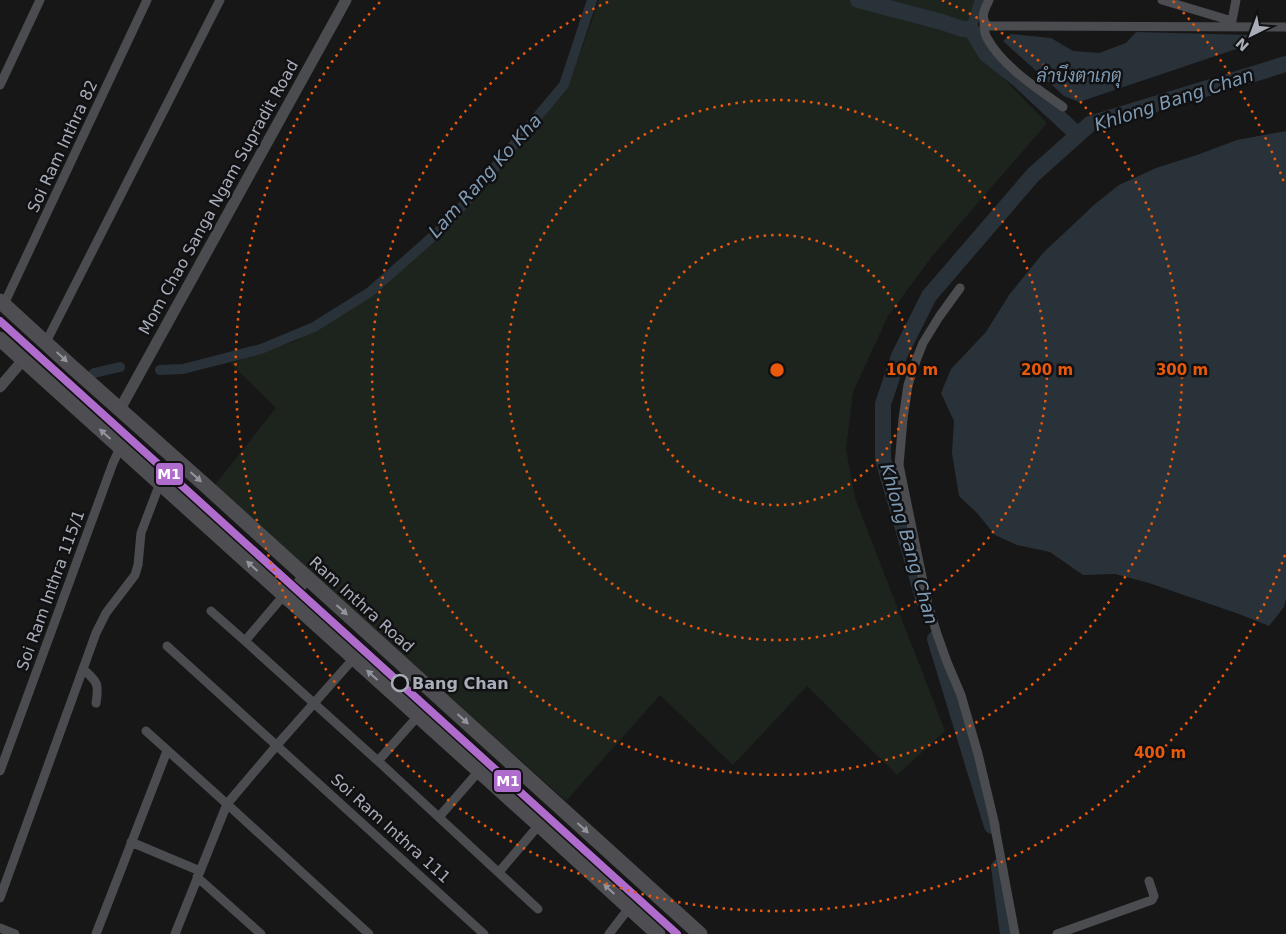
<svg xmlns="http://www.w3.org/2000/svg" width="1286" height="934" font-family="'DejaVu Sans',Sarabun,sans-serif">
	<rect width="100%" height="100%" fill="#171717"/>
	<path fill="#1d241e" d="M599,0H982L973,25L980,54L1047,123L933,255L888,316L853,392L846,449L855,498L945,731L897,775L807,686L733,765L660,695L566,801L214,486L276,408L230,363L296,341L376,292L452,225L490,178L568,88Z"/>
	<path fill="#2a3239" d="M1136,32L1250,35L1248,45L1079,102L1064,96L1003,41L1011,34L1051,38L1073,51L1099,53L1126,43Z
		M1286,131V599L1284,607L1269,626L1239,614L1149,583L1115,574L1083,575L1050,552L1017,545L995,535L977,513L959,496L952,453L954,421L941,393L951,369L986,332L1009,295L1043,253L1095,204L1119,185L1156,168L1197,155L1237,140Z"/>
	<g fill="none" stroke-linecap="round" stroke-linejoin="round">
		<path stroke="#2a3239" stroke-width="10" d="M971,29L980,0
			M160,370L183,369L261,349L314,327L370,292L448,223L564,85L592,0
			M94,373L120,367"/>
		<path stroke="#2a3239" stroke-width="16" d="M858,0L942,22L962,29H971L986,54L1019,80L1078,135
			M924,601L883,459V404L899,356L929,296L1033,175L1090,124L1286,64
			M935,639L992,826
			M999,867L1008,934"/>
		<path stroke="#4b4c50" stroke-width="9" d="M989,0C985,9 979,18 988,26L1286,27
			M1162,0L1232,21
			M984,22C984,28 984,33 987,38C1003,67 1037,88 1063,107
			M1231,26L1236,0
			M0,85L40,0
			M960,288L939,317L923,343L917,358L908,385L903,419L899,465L927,601L937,634L947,662L961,695L978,754L993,817L1015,934
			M4,304L147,0
			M46,342L220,0
			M211,611L245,641L378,761L538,909
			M245,641L284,595
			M167,646L484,934
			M83,669C98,682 99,684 96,703
			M146,731L227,804L369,934
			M378,761L418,716
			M0,771L113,463L120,448
			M439,817L479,771
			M131,842L200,871
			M499,872L539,825
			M197,877L261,934
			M0,898L96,633L106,613L135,575L138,565L141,533L160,483
			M0,928L15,934
			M96,934L167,751
			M175,934L227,804L277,745L354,658
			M609,934L629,908
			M1057,934L1152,900L1154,896L1149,881"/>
		<path stroke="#4b4c50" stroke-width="11" d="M0,387L23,360
			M120,409L346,0"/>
		<path stroke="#4e4e52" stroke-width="15" d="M0,301L71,366L206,486L700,934
			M0,339L539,825L658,934
			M288,599L306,577"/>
		<defs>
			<path id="metro-1" d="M0,321L677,934"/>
		</defs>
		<use href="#metro-1" stroke="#111113" stroke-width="11"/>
		<use href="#metro-1" stroke="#b06ccc" stroke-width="8"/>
	</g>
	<defs><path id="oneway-solid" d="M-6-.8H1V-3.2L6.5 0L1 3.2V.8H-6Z" transform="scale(1.25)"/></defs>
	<g fill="#92959e">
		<use href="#oneway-solid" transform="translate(62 357) rotate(43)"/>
		<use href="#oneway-solid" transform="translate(105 434) rotate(-138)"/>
		<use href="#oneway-solid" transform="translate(196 477) rotate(42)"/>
		<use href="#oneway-solid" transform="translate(252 566) rotate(-138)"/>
		<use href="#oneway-solid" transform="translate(342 610) rotate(42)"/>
		<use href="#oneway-solid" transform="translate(372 675) rotate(-138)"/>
		<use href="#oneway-solid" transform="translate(463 719) rotate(42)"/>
		<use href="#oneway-solid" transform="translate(583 828) rotate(42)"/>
		<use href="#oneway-solid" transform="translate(609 889) rotate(-137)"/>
	</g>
	<g fill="none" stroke="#e8590c" stroke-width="2.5" stroke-dasharray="2.5 5">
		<circle cx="777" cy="370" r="135"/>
		<circle cx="777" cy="370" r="270"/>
		<path d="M942 0A405 405 0 1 1 612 0"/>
		<path d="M1285 555A541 541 0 1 1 381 1M1173 1A541 541 0 0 1 1285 185"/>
	</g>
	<circle fill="#111113" stroke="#a8adb8" stroke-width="2.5" cx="400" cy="683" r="8"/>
	<g text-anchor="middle" stroke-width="5" stroke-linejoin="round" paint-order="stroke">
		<g font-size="16" fill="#a8adb8" stroke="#111113">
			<text transform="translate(62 146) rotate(-65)" y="6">Soi Ram Inthra 82</text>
			<text transform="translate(218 197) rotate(-61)" y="6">Mom Chao Sanga Ngam Supradit Road</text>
			<text transform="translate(50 590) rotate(-70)" y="6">Soi Ram Inthra 115/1</text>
			<text transform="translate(362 604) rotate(42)" y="6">Ram Inthra Road</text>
			<text transform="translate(391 828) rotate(42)" y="6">Soi Ram Inthra 111</text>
		</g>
		<g font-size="16" font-weight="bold" fill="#a8adb8" stroke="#111113" text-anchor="start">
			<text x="412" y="689">Bang Chan</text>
		</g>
		<g font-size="18" font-style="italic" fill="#7f9bb3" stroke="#111113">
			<text x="1079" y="82">ลำบึงตาเกตุ</text>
			<text transform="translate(1174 100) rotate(-18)" y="6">Khlong Bang Chan</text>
			<text transform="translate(485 176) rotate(-48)" y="6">Lam Rang Ko Kha</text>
			<text transform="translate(909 544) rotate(74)" y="6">Khlong Bang Chan</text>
		</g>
	</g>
	<circle cx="777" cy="370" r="8" fill="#e8590c" stroke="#111113" stroke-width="2.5"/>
	<g font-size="15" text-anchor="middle" font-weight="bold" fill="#e8590c" stroke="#111113" stroke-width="5" stroke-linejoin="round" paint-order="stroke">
		<text x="912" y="375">100 m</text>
		<text x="1047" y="375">200 m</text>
		<text x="1182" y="375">300 m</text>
		<text x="1160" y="758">400 m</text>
	</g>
	<g stroke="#111113" stroke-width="2">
		<rect x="155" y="462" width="29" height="24" rx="5" fill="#b06ccc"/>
		<rect x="493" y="769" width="29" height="24" rx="5" fill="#b06ccc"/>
	</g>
	<g font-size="14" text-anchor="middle" font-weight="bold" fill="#fff">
		<text x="169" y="479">M1</text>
		<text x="508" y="786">M1</text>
	</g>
	<g transform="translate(1251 35) rotate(222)" stroke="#111113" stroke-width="4" paint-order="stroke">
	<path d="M0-4L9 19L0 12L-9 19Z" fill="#a8adb8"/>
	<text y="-8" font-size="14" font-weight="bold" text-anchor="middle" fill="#a8adb8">N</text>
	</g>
</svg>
